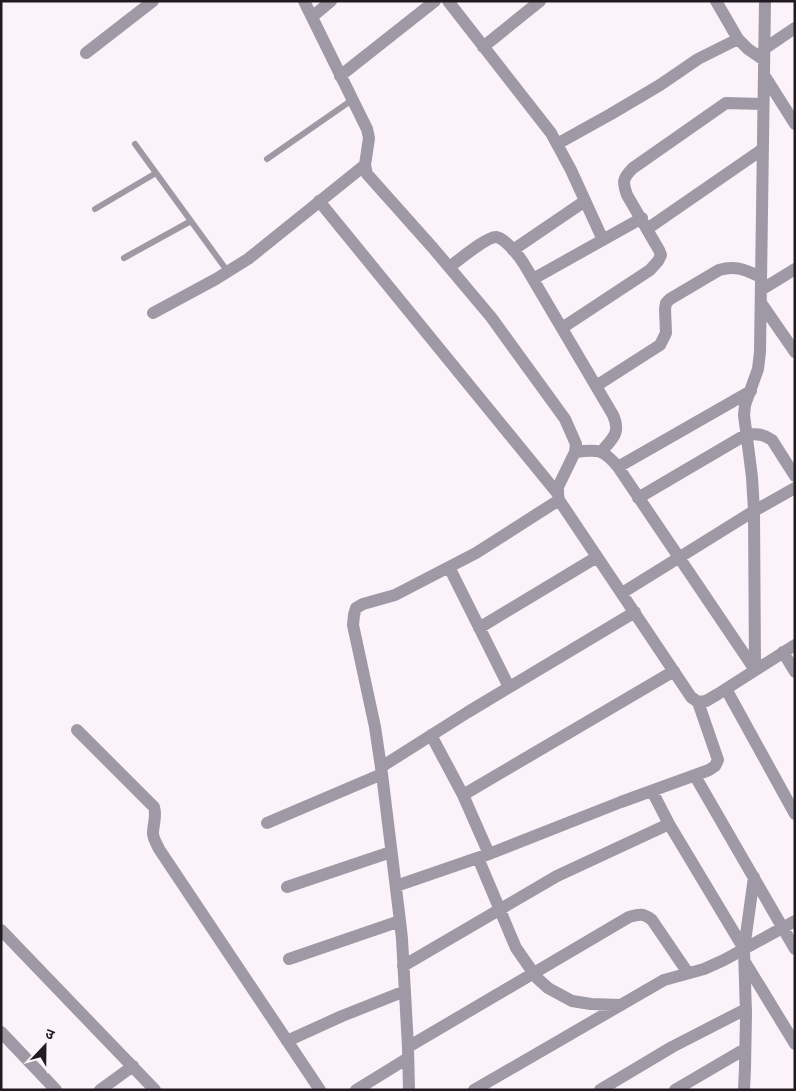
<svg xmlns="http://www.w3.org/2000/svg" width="796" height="1091" font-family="Rubik,'Noto Sans Devanagari',sans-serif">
	<rect width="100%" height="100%" fill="#fcf2f9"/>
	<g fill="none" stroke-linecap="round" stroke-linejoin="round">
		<path stroke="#9e99a4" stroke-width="6" d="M135,144L228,272
			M267,159L352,100
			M95,209L156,173
			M124,258L191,221"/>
		<path stroke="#9e99a4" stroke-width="12" d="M304,1L367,129L369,138L365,165L367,174L433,248L491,317L565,419L576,444L575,452L558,487V494L559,500L691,697L698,702L706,701L718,694L795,645
			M448,1L551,133L571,170L603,240
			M716,1L738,39L748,49L764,60
			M312,17L331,1
			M483,47L540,1
			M764,49L795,28
			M86,53L153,1
			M764,75L795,124
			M340,76L435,1
			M557,144L611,114L660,85L698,59L738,39
			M319,201L558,494
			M647,229L763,149
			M513,250L585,201
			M449,267C458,261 486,237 496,237C505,238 519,256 524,264L613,415C621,433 613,438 601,452
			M533,279L642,218
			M761,290L795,269
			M761,303L795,352
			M153,313L216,279L248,259L365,165
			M562,328L650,270L658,261L661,255L659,250L627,195C622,181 623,178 633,168L726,103L763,104
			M596,386L660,345L666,333L665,309L666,303L670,299L719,270C736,265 745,270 761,277
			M575,452C598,449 603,449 618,467L755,670
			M618,467L751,391
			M638,498L747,434C757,434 764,434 772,440L795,476
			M449,567L509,687
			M622,593L754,511L795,488
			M479,628L597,557
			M783,652L795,672
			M755,670L754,511L752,477L744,415L745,405L758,369L760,352L765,1
			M726,689L795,814
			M77,730L154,807C157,817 153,824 153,833C153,839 157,844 159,849L320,1090
			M431,735L463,795L489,854
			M381,767L468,712L635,612
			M695,776L795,949
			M652,791L669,824L744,949
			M463,795L674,671
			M267,823L382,774
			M478,858L516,948L537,978L548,988L572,1001L591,1004L621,1005
			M396,886L489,854L621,802L709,770L715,766L718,760L698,702
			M287,887L391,852
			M1,930L155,1090
			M289,959L400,921
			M745,962L795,1044
			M403,966L557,876L669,824
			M1,1032L56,1090
			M287,1041L342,1016L405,991
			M408,1047L629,917C640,914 643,913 652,920L688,973
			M100,1090L133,1066
			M356,1090L408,1058
			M409,1090L408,1047L402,939L400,921L382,774L375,727L353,625L354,615L356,608L363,604L395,595L476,553L559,500
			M474,1090L664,980L704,969L724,960L795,921
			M600,1090L672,1047L746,1009
			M675,1090L745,1049
			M744,1090L745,1068L746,1014L744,949L754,877"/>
	</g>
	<rect width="796" height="1091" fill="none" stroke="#221a20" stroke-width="5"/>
	<g transform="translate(45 1046) rotate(22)" stroke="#fcf2f9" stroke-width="4" paint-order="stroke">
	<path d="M0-4L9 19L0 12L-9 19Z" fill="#221a20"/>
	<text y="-8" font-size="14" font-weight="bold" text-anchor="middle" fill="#221a20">उ</text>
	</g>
</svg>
